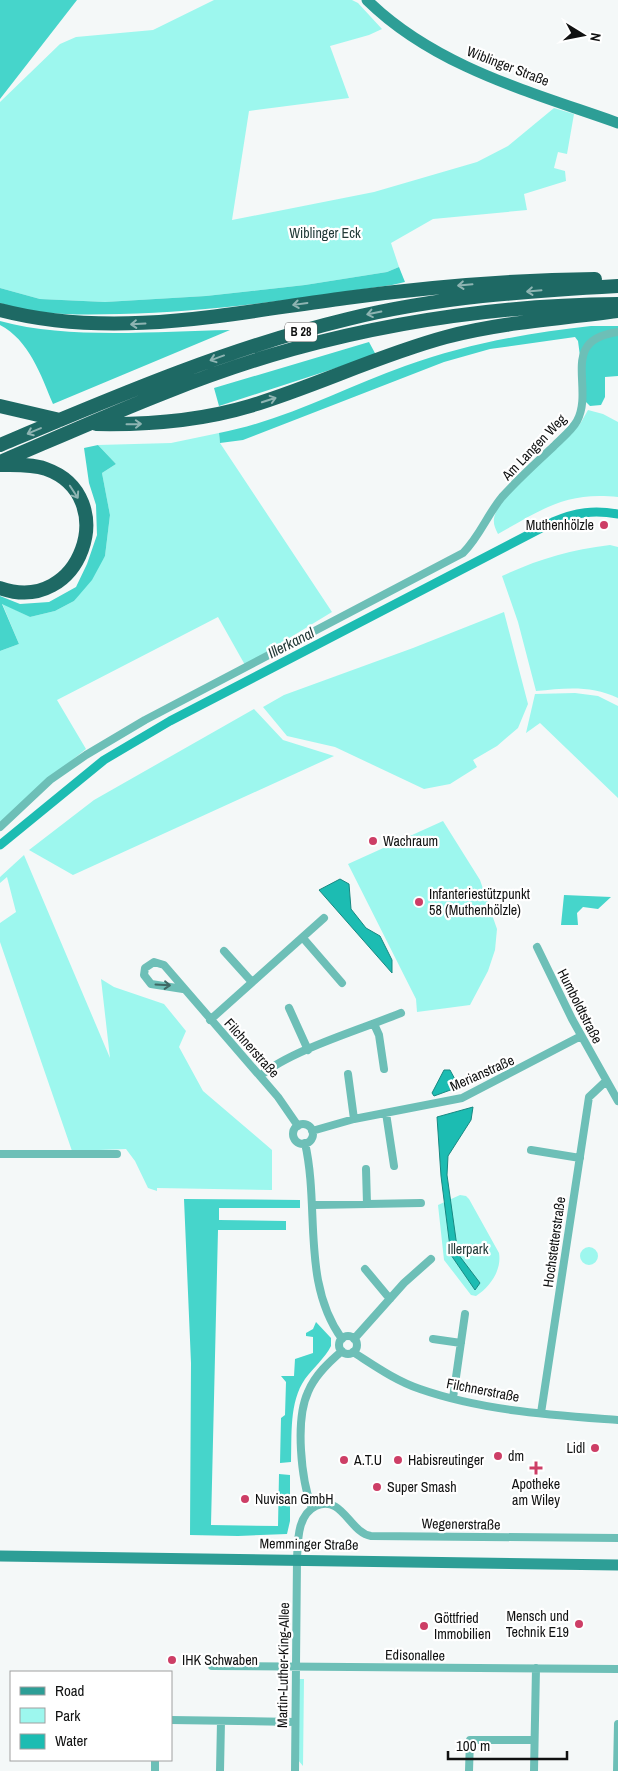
<svg xmlns="http://www.w3.org/2000/svg" width="618" height="1771" font-family="'Archivo Narrow',sans-serif">
	<rect width="100%" height="100%" fill="#f4f8f8"/>
	<path fill="#9df7ee" d="M214,0H352L358,3L382,29L369,35L330,46L349,98L249,111L232,220L374,192L477,162L508,146L554,108L574,114L567,154L558,152L554,168L565,171L566,181L524,194L527,210L433,219L391,243L399,267L387,272L305,285L206,296L105,302L40,299L0,288V102L60,44L76,37L153,30Z
		M588,410L603,414L618,422V497C566,491 541,510 498,534C494,526 492,521 496,512C503,494 563,441 580,424Z
		M219,433L220,443L332,612L245,665L218,617L57,700L86,749L51,777L0,824V651L19,644L2,603L30,617L55,611L74,601L105,556L110,515L102,473L116,464L98,445L171,443Z
		M610,545L618,547V698C591,685 565,688 536,691L518,622L502,576C539,559 569,550 610,545Z
		M504,612L528,704L518,728L497,746L473,760L477,767L450,784L424,789L335,747L287,736L263,707L284,695L413,648Z
		M575,693L598,696L618,706V798L540,723L526,733L535,694Z
		M254,709L283,740L334,756L73,875L29,850L94,800Z
		M443,821L480,880L497,929L495,950L488,971L470,1005L417,1012L416,999L348,864Z
		M24,855L110,1058L101,979L114,987L164,1004L186,1031L179,1047L203,1091L272,1150V1190L157,1188V1191L148,1188L135,1161L126,1149L72,1151L0,942V923L16,912L7,877L0,883V877Z
		M460,1195L466,1196L469,1199L499,1253C502,1270 490,1287 476,1296L471,1295L444,1260L438,1205Z
		M580 1256a9 9 0 1 1 18 0a9 9 0 1 1-18 0Z
		M299,1679H304L303,1766L298,1760Z"/>
	<path fill="#46d5cb" d="M0,0H77L0,99Z
		M399,267L405,282L392,285C302,298 212,312 120,314C81,315 38,316 0,303V288L40,299L105,302L206,296L305,285L387,272Z
		M0,321C69,340 157,331 230,330L53,404C41,375 29,340 0,325Z
		M591,326H618V376L605,377V397L601,405L590,406L586,402L578,341L575,337L490,349L444,362L243,440L220,443L219,433C283,421 344,388 405,366C466,344 527,333 591,326Z
		M369,342L376,355L219,406L214,388Z
		M98,445L116,464L102,473L110,515L105,556L92,580L74,601L55,611L30,617L2,604L19,644L0,651V596L20,604L49,602L76,587L87,564L97,535L96,505L89,483L84,448Z
		M564,895L611,897L598,909L583,907L577,913L578,925H561Z
		M184,1199L300,1200V1208H219V1220L286,1221V1230H218L211,1525L278,1526L279,1474L290,1475V1521L287,1534L238,1536L190,1535L191,1363Z
		M316,1322L331,1338V1346C325,1358 313,1368 305,1379C289,1402 292,1435 291,1462L280,1463L281,1418L285,1415L286,1382L281,1376H294L295,1359L313,1353V1337L306,1336V1333L313,1329Z"/>
	<path fill="#1cbcb2" stroke="#188982" d="M340,879L349,884L351,909L366,928L380,936L392,960V973L319,890Z
		M444,1070H450L457,1083L456,1088L434,1096L432,1093Z
		M473,1107L471,1120L448,1156L447,1175L458,1254L480,1283L475,1290L451,1255L441,1176L437,1117Z"/>
	<g fill="none" stroke-linecap="round" stroke-linejoin="round">
		<path stroke="#1cbcb2" stroke-width="9" d="M0,845L104,760L170,721L553,522C576,512 594,510 618,514"/>
		<path stroke="#6dbfb7" stroke-width="8" d="M0,827L50,780L86,755L145,720L463,553C480,536 487,515 502,497C518,479 537,462 554,446C562,438 572,430 577,421C595,387 558,340 618,332
			M303,938L342,983
			M537,947L572,1019L618,1101
			M224,951L252,982
			M183,989L151,984L144,975L145,968L154,962L164,965L278,1097L298,1126
			M289,1008L308,1050
			M210,1020L324,918
			M374,1024L379,1035L384,1069
			M348,1074L354,1119
			M260,1076C291,1050 362,1029 401,1013
			M386,1113L394,1166
			M293 1134a10 10 0 1 1 20 0a10 10 0 1 1-20 0Z
			M312,1131L354,1119L462,1098L581,1036
			M305,1143C320,1209 301,1282 342,1339
			M531,1150L580,1158
			M0,1154H117
			M366,1169L367,1204
			M314,1205L421,1203
			M365,1269L390,1299
			M339 1345a9 9 0 1 1 18 0a9 9 0 1 1-18 0Z
			M354,1339L404,1283L431,1259
			M433,1339L461,1343
			M353,1352C375,1366 396,1381 420,1389C483,1411 553,1415 618,1420
			M453,1398L465,1314
			M541,1413L589,1097L605,1082
			M312,1508C301,1480 295,1420 308,1392C315,1375 329,1362 342,1351
			M212,1666L618,1669
			M171,1720L295,1722
			M155,1771V1760
			M220,1771L221,1721
			M295,1771L297,1559C298,1541 297,1515 316,1506C342,1494 350,1533 371,1536L618,1538
			M469,1771L470,1740H534
			M534,1771L536,1668
			M617,1771L618,1724"/>
		<path stroke="#2d9e96" stroke-width="11" d="M367,0C435,67 531,92 618,123
			M0,1556L618,1565"/>
		<path stroke="#1e6964" stroke-width="14" d="M0,310C114,340 231,313 346,298C428,287 511,280 595,279
			M0,406L60,420
			M96,424C148,425 200,421 250,406C316,386 379,355 446,337C503,322 560,319 618,311
			M0,445C114,397 228,348 348,319C436,297 528,291 618,286
			M0,462C96,421 192,377 293,349C399,320 508,305 618,304
			M0,465C15,465 32,464 46,469C122,496 81,617 0,588"/>
	</g>
	<defs><path id="oneway-shaft" d="M-6 0H5M1.5-3L5.5 0L1.5 3" fill="none" stroke-width="1.6" stroke-linecap="round" stroke-linejoin="round" transform="scale(1.25)"/></defs>
	<g stroke="#8eb4b2">
		<use href="#oneway-shaft" transform="translate(465 285) rotate(175)"/>
		<use href="#oneway-shaft" transform="translate(534 291) rotate(175)"/>
		<use href="#oneway-shaft" transform="translate(300 304) rotate(172)"/>
		<use href="#oneway-shaft" transform="translate(374 313) rotate(169)"/>
		<use href="#oneway-shaft" transform="translate(138 324) rotate(177)"/>
		<use href="#oneway-shaft" transform="translate(217 358) rotate(160)"/>
		<use href="#oneway-shaft" transform="translate(269 400) rotate(-18)"/>
		<use href="#oneway-shaft" transform="translate(134 424) rotate(-1)"/>
		<use href="#oneway-shaft" transform="translate(34 431) rotate(157)"/>
		<use href="#oneway-shaft" transform="translate(74 492) rotate(57)"/>
	</g>
	<use stroke="#3e6864" href="#oneway-shaft" transform="translate(163 985) rotate(3)"/>
	<g fill="#cd3e66" stroke="#fff" stroke-width="2">
		<circle cx="604" cy="525" r="5"/>
		<circle cx="373" cy="841" r="5"/>
		<circle cx="419" cy="902" r="5"/>
		<circle cx="595" cy="1448" r="5"/>
		<circle cx="498" cy="1456" r="5"/>
		<circle cx="344" cy="1460" r="5"/>
		<circle cx="398" cy="1460" r="5"/>
		<path d="M533.5 1460.5h5v5h5v5h-5v5h-5v-5h-5v-5h5z"/>
		<circle cx="377" cy="1487" r="5"/>
		<circle cx="245" cy="1499" r="5"/>
		<circle cx="579" cy="1624" r="5"/>
		<circle cx="424" cy="1626" r="5"/>
		<circle cx="172" cy="1660" r="5"/>
	</g>
	<g text-anchor="middle" stroke-width="4.5" stroke-linejoin="round" paint-order="stroke">
		<rect fill="#fff" stroke="#585858" stroke-width="1" x="285" y="322.5" width="32" height="19" rx="4"/>
		<g font-size="12" font-weight="bold" fill="#101111">
			<text x="301" y="336">B 28</text>
		</g>
		<g font-size="14" fill="#101111" stroke="#fff">
			<text transform="translate(508 66) rotate(21)" y="5">Wiblinger Straße</text>
			<text transform="translate(534 447) rotate(-46)" y="5">Am Langen Weg</text>
			<text transform="translate(580 1006) rotate(63)" y="5">Humboldtstraße</text>
			<text transform="translate(252 1048) rotate(48)" y="5">Filchnerstraße</text>
			<text transform="translate(482 1073) rotate(-24)" y="5">Merianstraße</text>
			<text transform="translate(554 1242) rotate(-82)" y="5">Hochstetterstraße</text>
			<text transform="translate(483 1390) rotate(11)" y="5">Filchnerstraße</text>
			<text transform="translate(461 1524) rotate(1)" y="5">Wegenerstraße</text>
			<text transform="translate(309 1544) rotate(1)" y="5">Memminger Straße</text>
			<text transform="translate(415 1655) rotate(1)" y="5">Edisonallee</text>
			<text transform="translate(283 1665) rotate(-89)" y="5">Martin-Luther-King-Allee</text>
		</g>
		<g font-size="14" fill="#213937" stroke="#fff">
			<text x="325" y="238">Wiblinger Eck</text>
			<text x="468" y="1254">Illerpark</text>
		</g>
		<g font-size="14" fill="#101111" stroke="#fff" text-anchor="start">
			<text x="594" y="530" text-anchor="end">Muthenhölzle</text>
			<text x="383" y="846">Wachraum</text>
			<text x="429" y="899">Infanteriestützpunkt<tspan x="429" dy="16">58 (Muthenhölzle)</tspan></text>
			<text x="585" y="1453" text-anchor="end">Lidl</text>
			<text x="508" y="1461">dm</text>
			<text x="354" y="1465">A.T.U</text>
			<text x="408" y="1465">Habisreutinger</text>
			<text x="536" y="1489" text-anchor="middle">Apotheke<tspan x="536" dy="16">am Wiley</tspan></text>
			<text x="387" y="1492">Super Smash</text>
			<text x="255" y="1504">Nuvisan GmbH</text>
			<text x="569" y="1621" text-anchor="end">Mensch und<tspan x="569" dy="16">Technik E19</tspan></text>
			<text x="434" y="1623">Göttfried<tspan x="434" dy="16">Immobilien</tspan></text>
			<text x="182" y="1665">IHK Schwaben</text>
		</g>
		<g font-size="15" font-style="italic" fill="#213836" stroke="#fff">
			<text transform="translate(291 643) rotate(-27)" y="5">Illerkanal</text>
		</g>
	</g>
	<rect x="10" y="1671" width="162" height="90" fill="#ffffff" stroke="#9fa0a0"/>
	<rect x="20" y="1687" width="25" height="8" fill="#2d9e96" stroke="#9fa0a0"/>
	<text x="55" y="1696" font-size="15" fill="#101111">Road</text>
	<rect x="20" y="1708" width="25" height="15" fill="#9df7ee" stroke="#9fa0a0"/>
	<text x="55" y="1721" font-size="15" fill="#101111">Park</text>
	<rect x="20" y="1734" width="25" height="15" fill="#1cbcb2" stroke="#9fa0a0"/>
	<text x="55" y="1746" font-size="15" fill="#101111">Water</text>
	<g transform="translate(583 35) rotate(100)" stroke="#ffffff" stroke-width="4" paint-order="stroke">
	<path d="M0-4L9 19L0 12L-9 19Z" fill="#101111"/>
	<text y="-8" font-size="14" font-weight="bold" text-anchor="middle" fill="#101111">N</text>
	</g>
	<path d="M448 1751v8h119v-8" fill="none" stroke="#101111" stroke-width="2.5"/>
	<text x="456" y="1751" font-size="15" fill="#101111" stroke="#ffffff" stroke-width="4" paint-order="stroke">100 m</text>
</svg>
